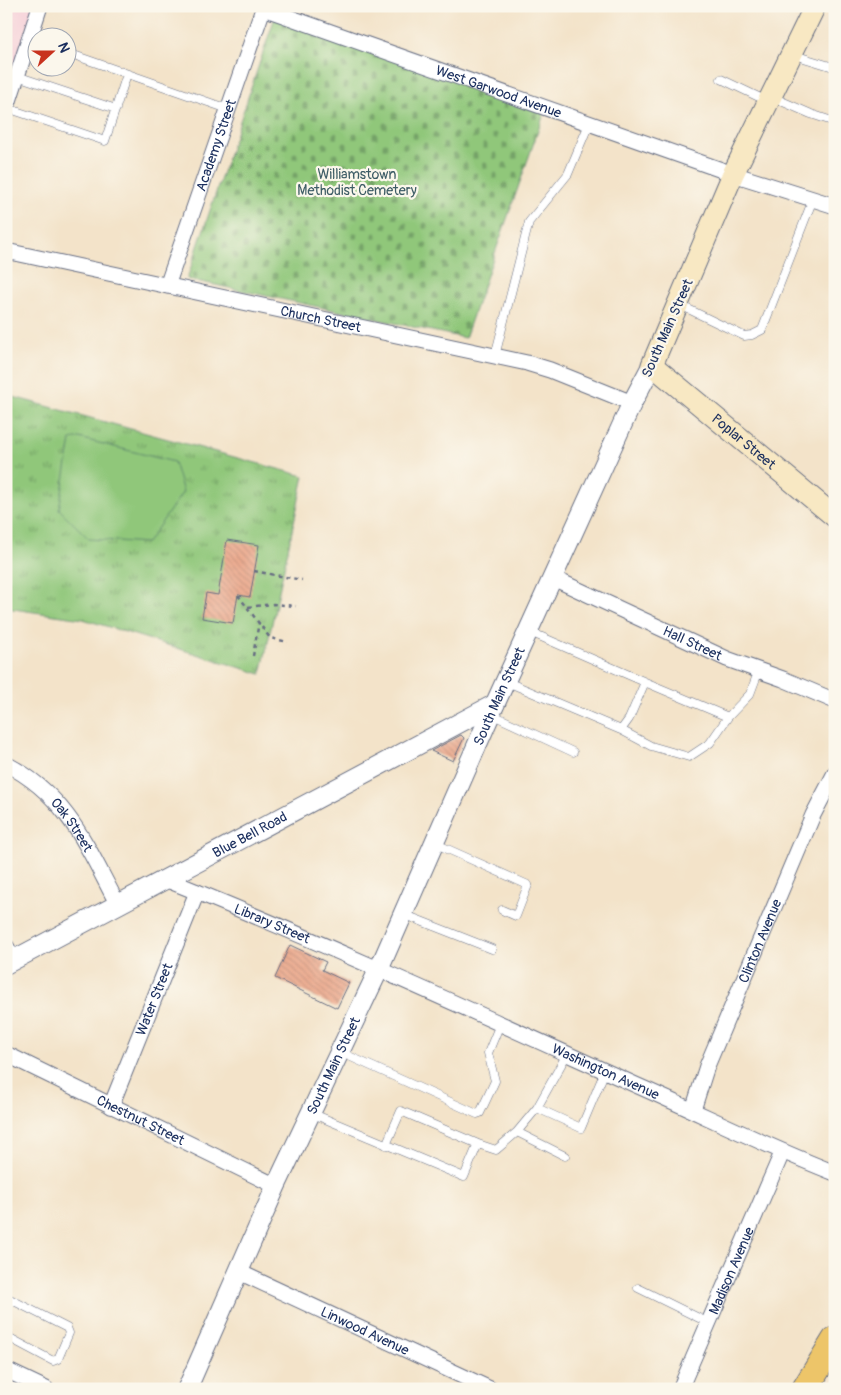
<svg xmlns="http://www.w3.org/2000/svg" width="841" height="1395" font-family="Pangolin,sans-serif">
	<defs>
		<pattern id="grass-tufts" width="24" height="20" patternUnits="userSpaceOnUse" patternTransform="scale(1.25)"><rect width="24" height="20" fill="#90c77a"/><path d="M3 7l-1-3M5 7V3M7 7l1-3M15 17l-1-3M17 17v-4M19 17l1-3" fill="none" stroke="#75a267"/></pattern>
		<pattern id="cemetery-stones" width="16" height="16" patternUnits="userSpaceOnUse" patternTransform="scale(1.25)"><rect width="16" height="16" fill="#90c77a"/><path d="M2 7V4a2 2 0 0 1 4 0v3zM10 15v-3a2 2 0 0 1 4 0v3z" fill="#75a267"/></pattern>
		<pattern id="building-back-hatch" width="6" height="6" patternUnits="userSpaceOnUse" patternTransform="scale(1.25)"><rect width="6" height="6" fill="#eaa183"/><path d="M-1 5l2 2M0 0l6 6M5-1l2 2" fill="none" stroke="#bd846e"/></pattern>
	</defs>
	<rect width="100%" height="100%" fill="#fbf7ec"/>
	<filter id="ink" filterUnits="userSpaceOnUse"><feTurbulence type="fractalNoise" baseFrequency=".02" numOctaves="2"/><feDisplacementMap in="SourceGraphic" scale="10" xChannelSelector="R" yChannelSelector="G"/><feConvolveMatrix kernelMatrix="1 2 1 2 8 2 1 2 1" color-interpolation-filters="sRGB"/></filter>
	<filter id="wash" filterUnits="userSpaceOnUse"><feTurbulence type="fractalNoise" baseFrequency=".0096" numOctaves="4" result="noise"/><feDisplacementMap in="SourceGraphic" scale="20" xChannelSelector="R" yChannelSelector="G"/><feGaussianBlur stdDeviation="1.12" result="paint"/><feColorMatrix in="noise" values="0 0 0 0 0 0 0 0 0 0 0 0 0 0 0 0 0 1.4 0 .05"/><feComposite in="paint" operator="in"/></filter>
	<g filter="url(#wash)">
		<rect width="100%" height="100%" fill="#f3e3c9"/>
		<path fill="#f6cfd8" d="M6,6H35L6,90Z"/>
		<path fill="url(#grass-tufts)" stroke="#567b6c" d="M6,395L304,476L261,674L83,619L6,608Z"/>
		<path fill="url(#cemetery-stones)" stroke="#567b6c" d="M275,17L545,111L465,338L187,279Z"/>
		<path fill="#90c77a" stroke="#567b6c" d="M79,438L174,462L183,492L147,543L89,539L59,509L71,440Z"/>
		<g id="blocks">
			<path fill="url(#building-back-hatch)" d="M227,540L259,545L250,597L238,595L233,623L202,618L206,593L218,595Z
				M461,735L464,738L453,761L431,751Z
				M290,945L326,962L322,970L349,983L337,1008L275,978Z"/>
		</g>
	</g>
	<g filter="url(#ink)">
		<use href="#blocks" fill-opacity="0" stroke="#676e83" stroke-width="1"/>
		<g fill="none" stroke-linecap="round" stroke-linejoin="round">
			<defs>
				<path id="service" d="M68,53L228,109
					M794,55L830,66L835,64
					M17,76L116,109
					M721,79L767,101
					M772,97L811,114L835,122
					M7,108L105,141L127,74
					M680,305L744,336L752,335L762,330L813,199
					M495,356L529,222L568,174L589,124
					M505,681L621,730L629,719L645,682L528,631
					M645,682L728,717
					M491,714L573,752
					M621,730L651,746L689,757L710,743L728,717L750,694L759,670
					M434,843L528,885L516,916L502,910
					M403,914L492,949
					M340,1052L477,1114L480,1113L495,1081L488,1053L500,1024
					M537,1108L567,1054
					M311,1113L464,1177L478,1144L401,1111L386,1145
					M517,1132L537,1108L581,1128L605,1071
					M478,1144L496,1150L517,1132L565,1156
					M638,1288L709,1323
					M6,1297L67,1328L69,1333L58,1359L53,1361L6,1336"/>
				<g id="minor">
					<path id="s1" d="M263,8L733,174L835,206"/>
					<path d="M6,110L40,6"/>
					<path id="s2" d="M6,251L527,363L550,370L632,403"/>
					<path id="s3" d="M167,286L264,6"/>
					<path id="s4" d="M553,578L727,659L783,679L835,701"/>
					<path id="s5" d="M6,764C68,796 87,847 118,905"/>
					<path id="s6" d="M165,879C325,943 481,1015 638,1086C704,1115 768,1147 835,1173"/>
					<path d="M6,946L14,960"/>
					<path id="s7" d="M6,1054L276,1186"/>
					<path id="s8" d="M111,1106L197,892"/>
					<path id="s9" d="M693,1110L707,1066L813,815L835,773"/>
					<path id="s10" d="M239,1272L490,1389"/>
					<path d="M6,1370L46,1389"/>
					<path id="s11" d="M680,1389L782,1153"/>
				</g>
				<g id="tertiary">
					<path id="s12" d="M6,964L495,704"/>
					<path id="s13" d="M187,1389L276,1186L379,969L495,704L632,403L652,365"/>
				</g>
				<g id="secondary">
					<path id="s14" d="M815,6L733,174L652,365L835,517"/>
				</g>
				<path id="trunk" d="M805,1389L835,1340"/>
			</defs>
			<use href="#service" stroke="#676e83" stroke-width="9"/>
			<use href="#minor" stroke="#676e83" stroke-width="17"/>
			<use href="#tertiary" stroke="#676e83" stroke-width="21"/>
			<use href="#secondary" stroke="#676e83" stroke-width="23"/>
			<use href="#trunk" stroke="#676e83" stroke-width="28"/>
			<path stroke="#676e83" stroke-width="2.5" stroke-dasharray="4 4" stroke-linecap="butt" d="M254,571L302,580
				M238,595L270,638L288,642
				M248,607L273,604L296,606
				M253,656L259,622"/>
			<use href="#service" stroke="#fff" stroke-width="8"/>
			<use href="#minor" stroke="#fff" stroke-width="15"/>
			<use href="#tertiary" stroke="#fff" stroke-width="19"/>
			<use href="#secondary" stroke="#f8e8c3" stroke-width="21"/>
			<use href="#trunk" stroke="#edc569" stroke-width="26"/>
		</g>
	</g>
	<g text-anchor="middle" stroke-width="4.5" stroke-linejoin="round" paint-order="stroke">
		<g font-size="14" fill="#1b2f5e" stroke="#fbf7ec">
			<text dy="5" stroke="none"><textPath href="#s1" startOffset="250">West Garwood Avenue</textPath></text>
			<text dy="5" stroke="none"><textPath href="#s3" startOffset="149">Academy Street</textPath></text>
			<text dy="5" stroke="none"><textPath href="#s2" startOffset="322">Church Street</textPath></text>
			<text transform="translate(667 328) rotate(-66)" y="5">South Main Street</text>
			<text dy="5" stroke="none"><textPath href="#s14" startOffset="514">Poplar Street</textPath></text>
			<text dy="5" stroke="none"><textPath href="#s4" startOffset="154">Hall Street</textPath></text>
			<text dy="5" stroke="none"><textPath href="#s13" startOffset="760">South Main Street</textPath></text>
			<text dy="5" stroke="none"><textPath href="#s5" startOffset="91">Oak Street</textPath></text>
			<text dy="5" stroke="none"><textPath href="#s12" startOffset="276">Blue Bell Road</textPath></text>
			<text dy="5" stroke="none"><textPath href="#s6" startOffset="116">Library Street</textPath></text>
			<text dy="5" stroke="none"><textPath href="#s9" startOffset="182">Clinton Avenue</textPath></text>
			<text dy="5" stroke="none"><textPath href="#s8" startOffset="115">Water Street</textPath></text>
			<text dy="5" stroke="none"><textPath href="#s13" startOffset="355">South Main Street</textPath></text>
			<text dy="5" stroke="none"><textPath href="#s6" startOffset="481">Washington Avenue</textPath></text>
			<text dy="5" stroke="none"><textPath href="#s7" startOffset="150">Chestnut Street</textPath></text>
			<text dy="5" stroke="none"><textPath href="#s11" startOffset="129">Madison Avenue</textPath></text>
			<text dy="5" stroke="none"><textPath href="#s10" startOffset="139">Linwood Avenue</textPath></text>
		</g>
		<g font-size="14" fill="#3e5d66" stroke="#fbf7ec">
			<text x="357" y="179">Williamstown<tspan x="357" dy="16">Methodist Cemetery</tspan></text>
		</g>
	</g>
	<rect width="841" height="1395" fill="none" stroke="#fbf7ec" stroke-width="25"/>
	<g transform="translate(52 52) rotate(69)"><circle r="24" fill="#fbf7ec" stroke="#a1a7b3"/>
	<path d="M0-4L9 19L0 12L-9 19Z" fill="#c8321e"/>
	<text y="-8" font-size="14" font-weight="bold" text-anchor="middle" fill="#1b2f5e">N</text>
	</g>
</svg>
